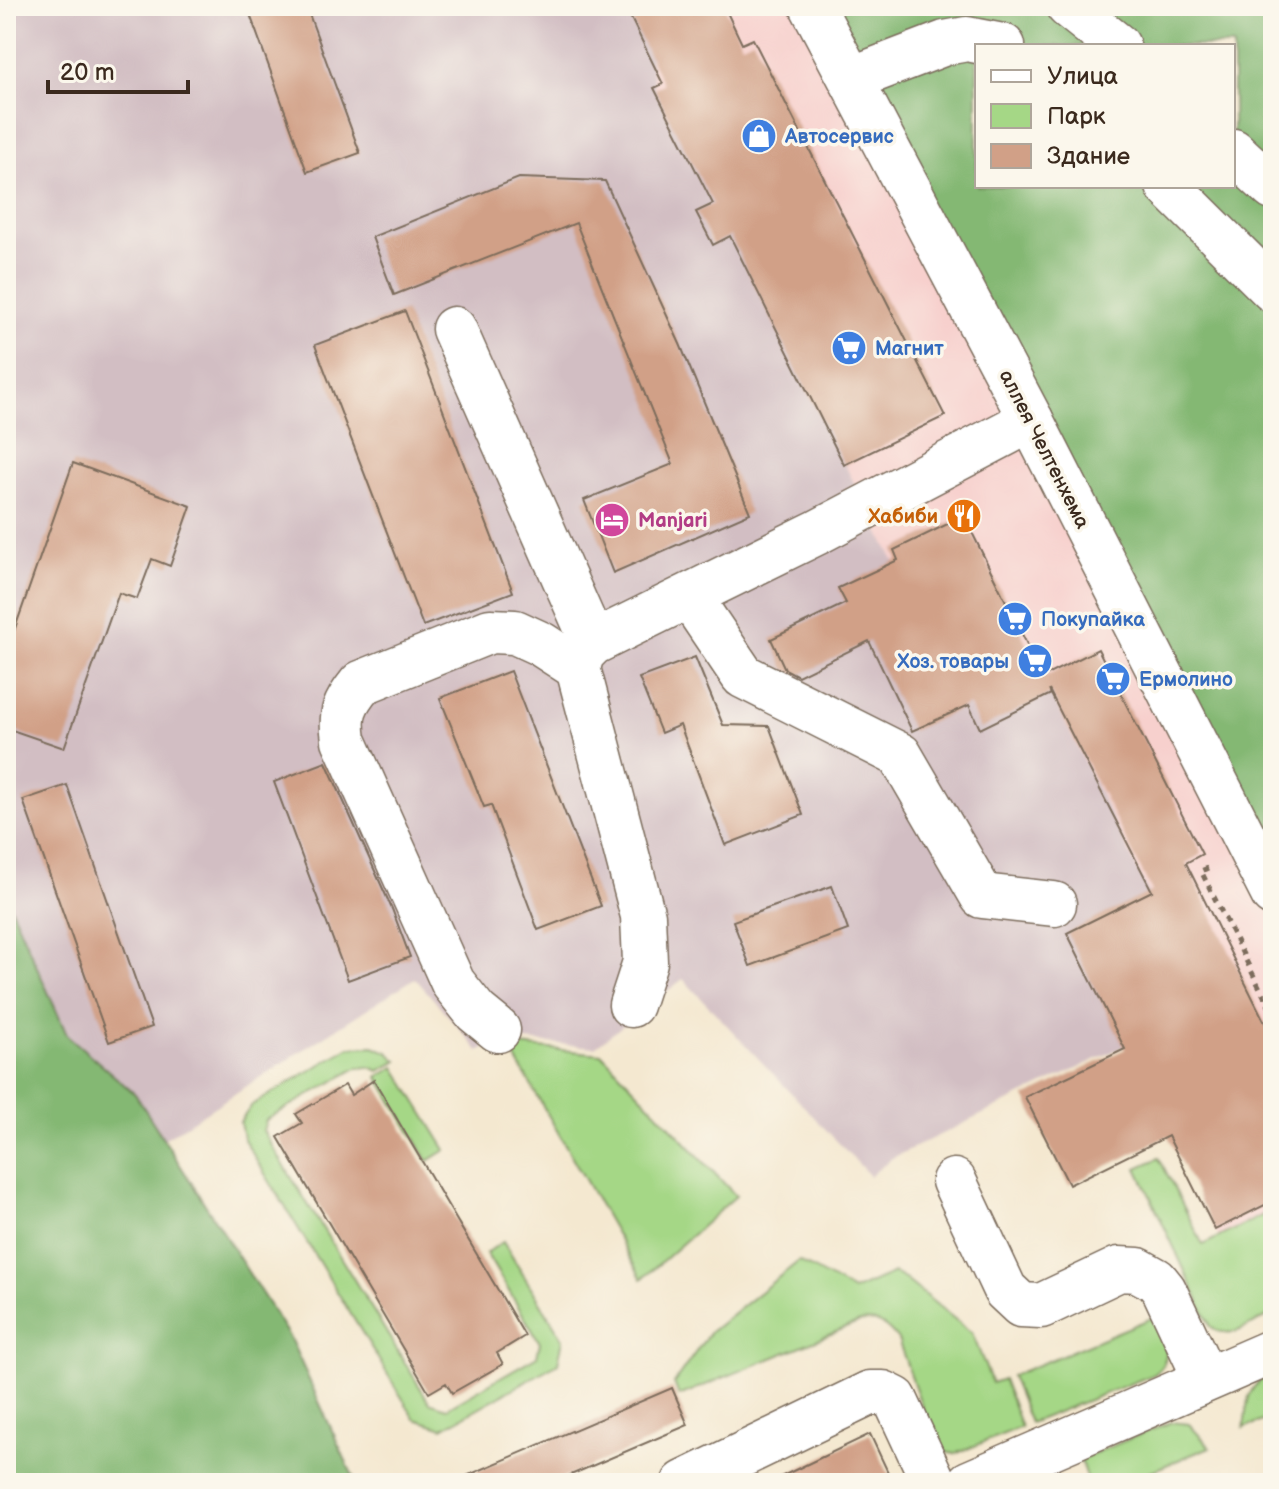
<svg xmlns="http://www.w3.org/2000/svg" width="1279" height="1489" font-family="'Balsamiq Sans',sans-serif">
	<rect width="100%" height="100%" fill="#fbf7ec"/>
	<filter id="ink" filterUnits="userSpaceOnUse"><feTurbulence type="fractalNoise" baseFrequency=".0125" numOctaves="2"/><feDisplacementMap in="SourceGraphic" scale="16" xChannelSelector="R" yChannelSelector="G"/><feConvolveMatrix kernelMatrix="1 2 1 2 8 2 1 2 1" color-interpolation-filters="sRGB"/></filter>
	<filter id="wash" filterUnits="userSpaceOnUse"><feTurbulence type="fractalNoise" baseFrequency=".006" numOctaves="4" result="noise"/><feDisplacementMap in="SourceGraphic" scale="32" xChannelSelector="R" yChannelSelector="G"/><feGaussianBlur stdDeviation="1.8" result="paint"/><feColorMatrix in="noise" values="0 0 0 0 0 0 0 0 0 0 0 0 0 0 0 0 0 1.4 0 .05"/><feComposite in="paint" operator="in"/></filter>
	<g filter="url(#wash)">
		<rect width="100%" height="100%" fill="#f4e8d0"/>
		<path fill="#f7d0cd" d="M625,6H812L1273,894V1211L1219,1238L1067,933L980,729L845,465L754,279L731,235L713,245L696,212L712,204L654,88L650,57Z"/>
		<path fill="#d2bec3" d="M6,6H625L650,57L654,88L713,204L696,212L712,245L732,235L845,465L980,728L1051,694L1149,893L1068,934L1124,1046L892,1158L870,1176L683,979L595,1047L500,1039L479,1051L415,978L164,1139L135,1094L67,1035L6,897Z"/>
		<path fill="#a5d786" stroke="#708052" stroke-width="2" d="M508,1045L602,1054L736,1196L642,1279Z
			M373,1046L388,1052L398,1061L379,1071L370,1067L357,1068L266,1120L263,1131L429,1402L447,1408L537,1356L540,1343L486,1253L503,1242L563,1339L558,1363L443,1428L415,1419L243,1138L240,1122L252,1105L350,1047Z
			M395,1067L446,1150L428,1161L378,1077Z
			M1159,1158L1203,1245L1273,1210V1244L1269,1246L1273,1254V1313C1253,1323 1232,1342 1211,1327L1137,1168Z
			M799,1261L853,1291L894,1273L905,1279L972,1333L992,1383L1003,1379L1021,1427L955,1454L938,1451L898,1340C887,1326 878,1319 860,1322L679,1396L674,1383L710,1332Z
			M1154,1317C1163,1340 1176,1354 1155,1374L1030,1423L1011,1376Z
			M1273,1373V1417L1244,1428C1248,1401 1245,1386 1273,1373Z
			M1171,1422L1189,1424L1210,1447L1122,1483H1088L1080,1459Z"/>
		<path fill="#84b873" stroke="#607148" stroke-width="2" fill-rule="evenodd" d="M812,6H1273V894ZM977,46H1233V186H977Z
			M6,897L67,1035L135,1094L290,1338L356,1483H6Z"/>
		<g id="blocks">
			<path fill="#d1a087" d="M247,6H306L360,153L307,172Z
				M625,6H724L742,44L753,39L945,416L844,465L730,236L713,245L696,212L713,204L654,88L663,84Z
				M519,178L605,181L680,344L750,513L613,573L584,500L673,464L576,223L394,295L372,237Z
				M405,311L513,592L423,626L315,345Z
				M73,463L191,506L170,566L152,559L137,599L119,593L64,748L6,728V654Z
				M964,516L1043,677L1098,649L1202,854L1186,863L1273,1039V1201L1215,1230L1168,1136L1069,1185L1025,1097L1125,1049L1067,933L1152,891L1049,690L1051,694L980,729L969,705L912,731L869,641L798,676L785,669L771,639L846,603L838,588L898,560L894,550Z
				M695,657L723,725L769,726L803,815L725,845L680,725L661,733L639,678Z
				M510,671L601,906L538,930L491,805L484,807L440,698Z
				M326,762L392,909L410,957L348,980L274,782Z
				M67,785L152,1027L109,1042L23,800Z
				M832,886L848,930L750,966L733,921Z
				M374,1080L525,1336L497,1353L503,1364L452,1393L446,1383L429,1393L278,1137L302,1123L296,1114L345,1085L351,1095Z
				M672,1388L688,1425L552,1483H450Z
				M870,1434L893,1483H768Z"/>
		</g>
	</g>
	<g filter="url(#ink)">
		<use href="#blocks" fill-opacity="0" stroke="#7c6c5c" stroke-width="2"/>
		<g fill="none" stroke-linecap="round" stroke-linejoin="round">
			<defs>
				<path id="minor" d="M851,79L945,43L967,39L1003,46
					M1168,186L1273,290
					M454,329L593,643L818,532L1031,420
					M689,596L743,676L900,755L982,896L1054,904
					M578,668L643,916L645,962L631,1005
					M498,1030L476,1012L453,983L344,740C340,713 344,704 361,683L490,631L515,632L541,644L578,668L582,654L593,643
					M954,1181L1005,1290L1021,1305L1041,1306L1119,1269L1138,1270L1156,1280L1164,1290L1206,1380
					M684,1483L870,1393H883L895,1399L934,1483
					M969,1483L1273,1351"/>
				<path id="major" d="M812,6L1031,420L1273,894"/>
				<path id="highway" d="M1068,6L1118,46
					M1233,151L1273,188"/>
			</defs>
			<use href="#minor" stroke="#7c6c5c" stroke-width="47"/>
			<use href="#major" stroke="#7c6c5c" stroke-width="47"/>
			<use href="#highway" stroke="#7c6c5c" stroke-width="47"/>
			<path stroke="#7c6c5c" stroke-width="5" stroke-dasharray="6 6" stroke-linecap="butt" d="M1208,868L1201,871L1273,1014"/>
			<use href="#minor" stroke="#fff" stroke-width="44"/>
			<use href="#major" stroke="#fff" stroke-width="44"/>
			<use href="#highway" stroke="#fff" stroke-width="44"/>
		</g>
	</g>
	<defs>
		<symbol id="shop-disc" viewBox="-11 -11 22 22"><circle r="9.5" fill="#3f7fe0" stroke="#fbf7ec"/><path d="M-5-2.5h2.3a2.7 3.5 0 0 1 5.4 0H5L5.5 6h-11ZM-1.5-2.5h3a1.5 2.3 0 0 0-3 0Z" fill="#fff"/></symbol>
		<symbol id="supermarket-disc" viewBox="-11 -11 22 22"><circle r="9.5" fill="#3f7fe0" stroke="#fbf7ec"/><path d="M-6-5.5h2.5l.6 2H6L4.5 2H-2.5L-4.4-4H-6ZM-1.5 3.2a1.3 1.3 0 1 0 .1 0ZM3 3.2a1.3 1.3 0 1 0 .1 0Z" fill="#fff"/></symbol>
		<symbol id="restaurant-disc" viewBox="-11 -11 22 22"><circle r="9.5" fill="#e8710a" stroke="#fbf7ec"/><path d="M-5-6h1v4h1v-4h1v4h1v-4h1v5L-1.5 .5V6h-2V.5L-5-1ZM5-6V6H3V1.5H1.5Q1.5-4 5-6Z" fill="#fff"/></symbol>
		<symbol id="hotel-disc" viewBox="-11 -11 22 22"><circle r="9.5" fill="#d1479c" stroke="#fbf7ec"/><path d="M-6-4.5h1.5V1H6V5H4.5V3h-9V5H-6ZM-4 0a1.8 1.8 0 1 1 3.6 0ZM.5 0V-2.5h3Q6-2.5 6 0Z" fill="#fff"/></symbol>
	</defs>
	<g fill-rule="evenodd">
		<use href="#shop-disc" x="739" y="116" width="40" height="40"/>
		<use href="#supermarket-disc" x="829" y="328" width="40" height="40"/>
		<use href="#restaurant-disc" x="944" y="496" width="40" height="40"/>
		<use href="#hotel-disc" x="592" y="500" width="40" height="40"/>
		<use href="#supermarket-disc" x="995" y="599" width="40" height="40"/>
		<use href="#supermarket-disc" x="1015" y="641" width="40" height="40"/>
		<use href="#supermarket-disc" x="1093" y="659" width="40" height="40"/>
	</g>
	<g text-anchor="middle" stroke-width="7" stroke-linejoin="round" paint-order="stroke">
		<g font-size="20" font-weight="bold" fill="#366cbe" stroke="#fbf7ec" text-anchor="start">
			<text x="785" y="143">Автосервис</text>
			<text x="875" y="355">Магнит</text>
			<text x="1041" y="626">Покупайка</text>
			<text x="1009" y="668" text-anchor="end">Хоз. товары</text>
			<text x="1139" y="686">Ермолино</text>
		</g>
		<g font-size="20" fill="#3b2a1e" stroke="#fbf7ec">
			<text transform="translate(1045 449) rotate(63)" y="7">аллея Челтенхема</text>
		</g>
		<g font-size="20" font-weight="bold" fill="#c56008" stroke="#fbf7ec" text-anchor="end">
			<text x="938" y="523">Хабиби</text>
		</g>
		<g font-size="20" font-weight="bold" fill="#b23c85" stroke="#fbf7ec" text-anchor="start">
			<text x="638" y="527">Manjari</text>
		</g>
	</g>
	<rect width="1279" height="1489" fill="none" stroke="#fbf7ec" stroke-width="32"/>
	<rect x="975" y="44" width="260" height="144" fill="#fbf7ec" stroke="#aea59a" stroke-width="2"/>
	<rect x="991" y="70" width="40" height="12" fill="#ffffff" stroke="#aea59a" stroke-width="2"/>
	<text x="1047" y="84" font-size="24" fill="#3b2a1e">Улица</text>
	<rect x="991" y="104" width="40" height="24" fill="#a5d786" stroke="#aea59a" stroke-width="2"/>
	<text x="1047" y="124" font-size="24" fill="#3b2a1e">Парк</text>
	<rect x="991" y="144" width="40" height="24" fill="#d1a087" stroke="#aea59a" stroke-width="2"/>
	<text x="1047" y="164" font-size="24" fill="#3b2a1e">Здание</text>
	<path d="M48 80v12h140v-12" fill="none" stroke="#3b2a1e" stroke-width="4"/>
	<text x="60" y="80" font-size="24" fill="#3b2a1e" stroke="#fbf7ec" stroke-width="6" paint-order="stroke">20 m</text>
</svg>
